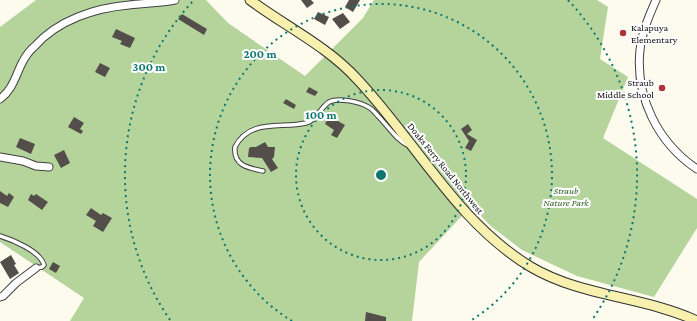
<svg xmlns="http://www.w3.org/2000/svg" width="697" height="321" font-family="'Crimson Pro',serif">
	<rect width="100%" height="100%" fill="#fdfaee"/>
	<path fill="#b5d49c" d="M36,0H206L228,23L305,76L363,18L374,0H597L608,7L600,59L628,77L603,138L697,199V228L654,297L577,276L522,250L492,227L481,216L472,205L419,262L412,321H70L84,298L0,242V27Z"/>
	<path fill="#544e4a" d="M301,0H311L314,3L307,8Z
		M349,0H360L353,12L345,7Z
		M318,12L329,17L325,25L314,19Z
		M343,13L350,22L340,29L332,19Z
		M182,14L207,29L204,35L178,19Z
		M116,29L135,38L130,48L120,44L122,41L112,37Z
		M100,63L110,68L105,77L95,72Z
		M309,87L318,92L315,96L306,92Z
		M286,99L296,105L294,109L283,103Z
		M329,116L345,125L337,138L331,135L334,130L325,124Z
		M74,117L84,123L80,129L83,131L81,134L68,127Z
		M468,124L472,130L467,134L477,140L471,151L465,148L469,141L461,129Z
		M20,138L35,144L31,154L16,147Z
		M265,142L268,147H275L274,157L272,159L278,168L271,172L262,158L248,157L249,148L251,147H256Z
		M64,150L70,163L61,168L54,155Z
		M0,191L7,196L9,193L14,197L8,207L0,203Z
		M31,194L34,196L36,194L48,202L42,210L28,200Z
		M91,208L101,215L103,213L112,218L103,232L93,226L96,221L86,215Z
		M11,255L16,264L14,265L19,273L10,279L0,262Z
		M53,262L60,266L56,273L49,269Z
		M366,312L386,317V321H365Z"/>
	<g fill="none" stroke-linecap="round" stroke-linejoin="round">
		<defs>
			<path id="lane" d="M263,171C249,168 233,166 235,147C250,118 281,129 306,123C317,120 320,108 329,102C338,97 361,102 370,108C373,110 376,114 378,116C388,126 396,140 409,146
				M0,236C13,240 40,251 44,265L42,267L36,268"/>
			<path id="street" d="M656,0C649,16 642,32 640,50C635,97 658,143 697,169
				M0,99C13,89 15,77 22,63C25,57 30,50 35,46C58,20 95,8 129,5C144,3 160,3 175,0
				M0,157L23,161L36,166L49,167
				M0,297L3,296L16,283L36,268"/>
			<path id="secondary" d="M250,0C285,26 327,46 357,79C415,140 456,222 531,267C582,297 643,296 697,321"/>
		</defs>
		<use href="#lane" stroke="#404040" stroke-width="5.5"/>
		<use href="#street" stroke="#404040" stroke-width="9"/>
		<use href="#secondary" stroke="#2f2f2f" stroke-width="11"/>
		<use href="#lane" stroke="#fff" stroke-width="3.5"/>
		<use href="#street" stroke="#fff" stroke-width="7"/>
		<use href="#secondary" stroke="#f7f0af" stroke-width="9"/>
	</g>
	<g fill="none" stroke="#0f766e" stroke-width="2" stroke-dasharray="2 4">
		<circle cx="381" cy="175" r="85"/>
		<path d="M292 321A171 171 0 1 1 470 321"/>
		<path d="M170 320A256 256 0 0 1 194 0M568 0A256 256 0 0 1 592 320"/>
	</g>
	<g fill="#b03237" stroke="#fff" stroke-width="1.5">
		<circle cx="623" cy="33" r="4"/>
		<circle cx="662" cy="88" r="4"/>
	</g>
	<g text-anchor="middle" stroke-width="4" stroke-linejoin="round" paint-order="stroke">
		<g font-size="10" fill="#0d0d0d" stroke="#fff" text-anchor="start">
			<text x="631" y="31">Kalapuya<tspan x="631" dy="12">Elementary</tspan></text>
			<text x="654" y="86" text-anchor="end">Straub<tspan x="654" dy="12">Middle School</tspan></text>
		</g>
		<g font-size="10" fill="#0d0d0d" stroke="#fff">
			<text transform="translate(446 168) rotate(51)" y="4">Doaks Ferry Road Northwest</text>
		</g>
		<g font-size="10" font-style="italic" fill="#2f5e23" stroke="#fff">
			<text x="566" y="194">Straub<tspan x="566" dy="12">Nature Park</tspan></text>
		</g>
	</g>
	<circle cx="381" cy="175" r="6" fill="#0f766e" stroke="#fff" stroke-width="2"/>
	<g font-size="12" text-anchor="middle" font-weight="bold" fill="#0f766e" stroke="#fff" stroke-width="4" stroke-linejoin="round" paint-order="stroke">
		<text x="260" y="58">200 m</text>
		<text x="149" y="71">300 m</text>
		<text x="321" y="119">100 m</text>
	</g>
</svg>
